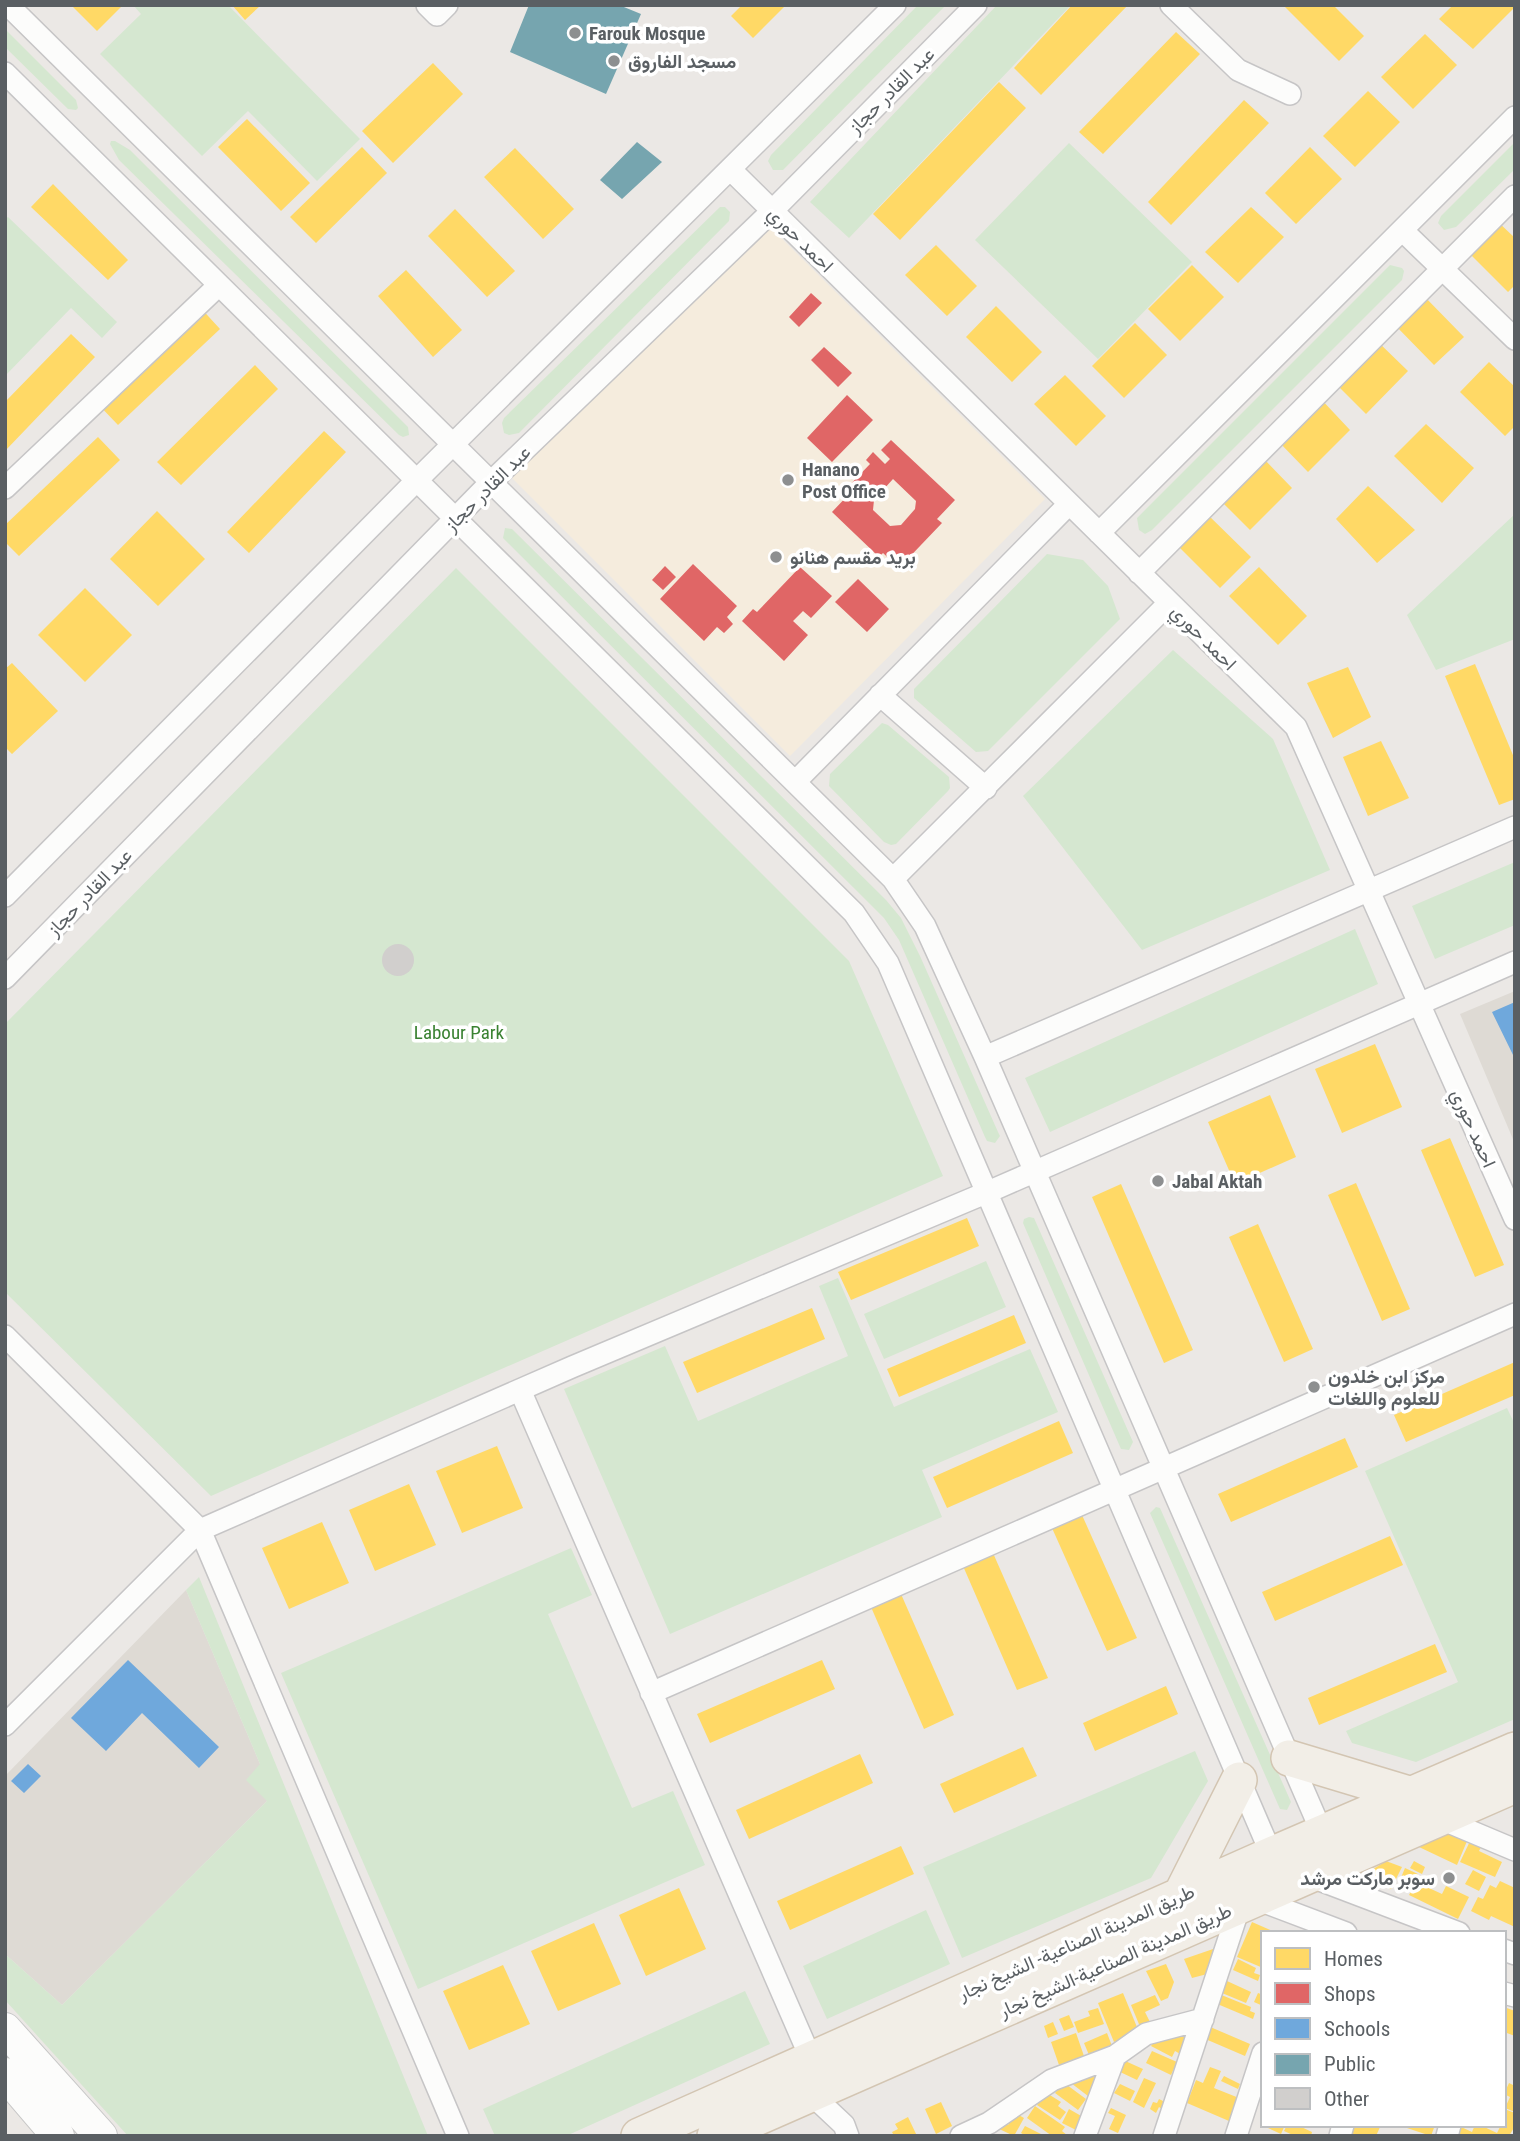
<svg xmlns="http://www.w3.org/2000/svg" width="1520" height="2141" font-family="'Roboto Condensed',Vazirmatn,sans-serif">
	<rect width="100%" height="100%" fill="#ebe8e5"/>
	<path fill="#f5ecdd" d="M769,226L1045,499L790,756L511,477Z"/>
	<path fill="#dedad4" d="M1515,991V1144L1460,1014Z
		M186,1590L260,1764L267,1801L62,2005L5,1954V1776Z"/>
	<path fill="#d5e7d0" d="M133,5H228L360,139L317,181L248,111L202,156L100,54L141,14Z
		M918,5H946L783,170H773L768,161L771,155Z
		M997,5H1071L849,238L810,202Z
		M5,29L76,100L78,108L76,110L68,109L5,47Z
		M111,141H115L130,150L408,427L409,435L403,437L399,435L119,160L110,144Z
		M1515,142V169L1456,227L1444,230L1438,223L1441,216Z
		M1069,143L1192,262L1098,359L975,240Z
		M720,207H725L730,212L729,221L519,433L509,435L504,433L502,423L504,418Z
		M8,217L117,322L102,338L71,308L5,376V219Z
		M1390,265L1402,268L1404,271L1402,280L1152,530L1145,534L1139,530L1137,518Z
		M1515,514V639L1436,670L1407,615Z
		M505,528L512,529L886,900L901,918L920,956L998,1132L1000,1136L995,1143L987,1141L985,1137L899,940L884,918L503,538Z
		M1047,554L1083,560L1108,586L1120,619L988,751L976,752L914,698V689Z
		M456,568L849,961L943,1176L211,1496L5,1292V1024Z
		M1173,650L1273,739L1330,870L1142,950L1023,796Z
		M882,723L888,725L949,777L950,788L948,791L896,844L891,845L884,842L829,786L830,774Z
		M1515,862V925L1435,959L1412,906Z
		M1355,929L1378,984L1050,1132L1025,1078Z
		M1029,1217L1034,1218L1133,1442L1129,1450L1121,1449L1023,1223L1024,1219Z
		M986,1261L1006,1307L884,1359L864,1314Z
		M838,1278L894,1407L1030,1349L1058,1412L922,1470L942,1517L670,1634L564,1389L665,1346L698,1421L848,1356L819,1286Z
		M1507,1408L1515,1425V1719L1416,1762L1352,1743L1346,1731L1458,1682L1365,1471Z
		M1156,1507L1160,1508L1291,1802L1287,1810L1280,1809L1150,1513Z
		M571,1548L592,1595L548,1614L632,1808L673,1791L705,1865L418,1989L281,1673Z
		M199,1577L428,2136H128L5,2000V1954L62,2005L267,1801L246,1780L260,1764L186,1590Z
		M1195,1751L1208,1781L1151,1878L962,1958L923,1867Z
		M926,1910L950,1964L827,2019L803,1966Z
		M745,1991L770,2044L566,2136H495L483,2109Z"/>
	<path fill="#ffd966" d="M71,5H119L121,7L97,31Z
		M232,5H261L245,20Z
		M742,5H786L753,38L731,16Z
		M1072,5H1128L1041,95L1014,68Z
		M1283,5H1333L1364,36L1339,61Z
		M1453,5H1515V7L1473,49L1439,19Z
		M1176,32L1200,54L1103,154L1079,132Z
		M1425,34L1457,65L1413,109L1381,77Z
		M433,63L463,94L393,163L362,131Z
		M999,82L1026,108L900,240L873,214Z
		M1368,91L1400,122L1355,167L1323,136Z
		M1244,100L1269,123L1171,225L1148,202Z
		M247,119L310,183L281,211L218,147Z
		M362,147L387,173L316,243L290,217Z
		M1310,147L1342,179L1296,224L1265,193Z
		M515,148L574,209L543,239L484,177Z
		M53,184L128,260L108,280L31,207Z
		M1251,207L1284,237L1238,283L1205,252Z
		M455,209L515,271L487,297L428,236Z
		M1497,221L1515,238V285L1508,292L1467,251Z
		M936,245L977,286L947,316L905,275Z
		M1192,265L1224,297L1180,341L1148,309Z
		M406,270L462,330L433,357L378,296Z
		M1422,294L1464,337L1434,365L1393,323Z
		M198,305L220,329L118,425L95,401Z
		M996,306L1042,352L1012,382L966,337Z
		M1135,323L1167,355L1124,398L1092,366Z
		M71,334L95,357L5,451V402Z
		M1376,340L1408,371L1366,414L1334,382Z
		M1489,362L1515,387V426L1505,436L1460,392Z
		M255,365L278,389L181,485L157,462Z
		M1065,375L1106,416L1076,446L1034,404Z
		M1319,397L1350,430L1308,472L1277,440Z
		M1426,424L1474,468L1442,503L1394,456Z
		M324,431L346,452L249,553L227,532Z
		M98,437L120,460L19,556L5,542V525Z
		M1261,456L1292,488L1250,530L1219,499Z
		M1368,486L1415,530L1377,563L1336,519Z
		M157,511L205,559L158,606L110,559Z
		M1205,512L1251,557L1220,588L1175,543Z
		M1259,567L1307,616L1278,645L1229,596Z
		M85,588L132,635L85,682L38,635Z
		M12,663L58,711L12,754L5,747V669Z
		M1475,664L1515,760V799L1499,805L1445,676Z
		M1348,667L1371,717L1333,738L1307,683Z
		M1381,741L1409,798L1368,816L1343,757Z
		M1375,1044L1402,1107L1342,1133L1315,1069Z
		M1270,1095L1296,1157L1235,1184L1208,1122Z
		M1450,1138L1504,1265L1475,1277L1421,1150Z
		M1356,1183L1410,1309L1382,1321L1328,1195Z
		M1121,1184L1193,1350L1164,1363L1092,1197Z
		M967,1218L979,1246L851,1300L838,1272Z
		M1258,1224L1313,1349L1284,1362L1229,1237Z
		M812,1308L825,1339L697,1393L683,1362Z
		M1014,1315L1026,1343L899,1397L887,1369Z
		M1515,1362V1395L1406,1442L1394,1415Z
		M1059,1421L1073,1453L947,1508L933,1477Z
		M1345,1438L1358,1467L1231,1522L1218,1494Z
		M497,1446L523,1508L462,1533L436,1471Z
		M409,1484L436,1545L375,1571L349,1510Z
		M1082,1515L1137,1638L1107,1651L1052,1528Z
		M322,1522L349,1583L289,1609L262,1548Z
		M1390,1536L1403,1565L1275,1621L1262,1592Z
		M993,1553L1048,1678L1017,1690L963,1566Z
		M901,1594L954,1715L924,1729L871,1607Z
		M1435,1644L1447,1672L1319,1725L1308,1698Z
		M822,1660L835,1689L710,1743L697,1714Z
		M1166,1686L1178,1714L1095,1751L1083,1723Z
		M1023,1747L1037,1776L954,1813L940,1784Z
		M860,1754L873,1783L749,1839L736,1810Z
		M1457,1829L1470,1834L1457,1865L1419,1847L1422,1843Z
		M1472,1837L1483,1843L1479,1851L1502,1862L1495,1877L1460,1862Z
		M901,1846L914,1874L790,1930L777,1901Z
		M1386,1861L1402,1867L1391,1889L1362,1876Z
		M1414,1861L1425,1867L1422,1874L1410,1868Z
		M1405,1868L1418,1874L1412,1886L1400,1880Z
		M1473,1870L1486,1877L1479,1891L1465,1884Z
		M1500,1881L1515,1888V1927L1491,1916L1489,1920L1471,1911L1478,1897L1483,1899L1490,1885L1496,1888Z
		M1416,1882L1442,1894L1446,1886L1469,1897L1458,1919L1409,1895Z
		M679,1888L706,1949L646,1976L619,1915Z
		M1252,1922L1277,1933H1263V1968L1237,1957Z
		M594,1923L621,1984L558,2011L531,1951Z
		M1216,1948L1211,1973L1192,1978L1184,1959Z
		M1238,1959L1256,1968L1254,1973L1260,1975L1258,1981L1233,1970Z
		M1166,1964L1174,1982L1168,1998L1161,2001L1146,1971Z
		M503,1965L530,2024L469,2050L443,1991Z
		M1227,1981L1251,1992L1246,2003L1222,1993Z
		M1123,1993L1139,2032L1114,2042L1098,2003Z
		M1258,1993L1263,1995V2006L1254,2002Z
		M1219,1994L1251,2007L1250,2011L1255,2013L1253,2019L1215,2003Z
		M1155,1995L1160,2005L1145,2012L1151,2024L1141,2029L1131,2005Z
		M1504,2007L1515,2011V2036L1504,2032Z
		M1098,2008L1104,2024L1078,2033L1074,2022L1090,2016L1088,2011Z
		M1069,2015L1074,2027L1064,2031L1059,2019Z
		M1053,2022L1058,2034L1048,2038L1044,2026Z
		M1208,2026L1250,2044L1245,2056L1203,2038Z
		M1076,2033L1084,2056L1059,2065L1051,2042Z
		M1107,2033L1112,2046L1089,2055L1084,2043Z
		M1191,2033L1182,2055L1175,2051L1172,2057L1151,2046L1157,2037Z
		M1152,2051L1177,2062L1171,2075L1146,2063Z
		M1123,2060L1143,2069L1137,2080L1118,2071Z
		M1210,2067L1221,2071L1214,2088L1239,2098L1229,2121L1187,2103L1196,2080L1203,2083Z
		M1101,2070L1088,2096L1067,2080Z
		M1224,2076L1240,2084L1238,2089L1221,2081Z
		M1144,2078L1156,2083L1144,2108L1133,2102Z
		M1063,2082L1086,2099L1078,2110L1055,2093Z
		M1509,2083L1515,2086V2112L1505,2108L1510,2097L1504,2094Z
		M1120,2084L1135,2091L1130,2101L1114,2093Z
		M1045,2092L1061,2102L1058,2106L1066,2112L1060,2120L1037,2105Z
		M1159,2099L1165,2102L1162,2109L1159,2107L1156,2113L1150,2109L1153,2102L1157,2103Z
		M941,2102L952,2126L936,2134L925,2109Z
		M1035,2106L1065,2127L1062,2131L1068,2136H1052L1027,2118Z
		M1111,2108L1126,2115L1118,2133L1109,2129L1115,2116L1108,2113Z
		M1069,2109L1083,2117L1076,2130L1062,2123Z
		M1507,2110L1515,2113V2126L1509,2136H1464L1456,2132L1459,2126L1472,2132L1475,2125H1480L1497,2133L1501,2125H1504Z
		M1015,2113L1024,2118L1014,2136L993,2126L997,2119L1008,2125Z
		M908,2117L917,2136H894L892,2132L898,2129L895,2124Z
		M1270,2125H1285L1281,2134L1268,2128Z
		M1287,2125H1297L1312,2132L1311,2136H1295L1284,2131Z
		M1352,2125H1377L1380,2127L1376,2136H1348Z
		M1398,2125H1435L1431,2136Z
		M1025,2126L1045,2136H1026L1021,2133Z"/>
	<path fill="#e06666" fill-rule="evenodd" d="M811,293L822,303L799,327L789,317Z
		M824,347L852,373L838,387L811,360Z
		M847,395L873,420L832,462L807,438Z
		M891,440L955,500L937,519L942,523L899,568L883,553L879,557L832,512L850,493L846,489L870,464L866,460L873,452L885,464L890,459L881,450ZM893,479L916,501L915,509L901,525L890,526L873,510L874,500Z
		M693,564L737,606L727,617L733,624L724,633L717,627L704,641L660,599Z
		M665,566L676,577L663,590L652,580Z
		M800,567L832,596L811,618L803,611L793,621L808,635L784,661L742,621L753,609L757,612Z
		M858,579L889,609L867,632L835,602Z"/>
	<path fill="#6fa8dc" d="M1515,1002V1059L1492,1012Z
		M128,1660L219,1747L199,1768L142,1713L106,1751L71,1718Z
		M28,1764L41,1776L24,1793L11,1781Z"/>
	<path fill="#76a5af" d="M529,5H619L641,14L606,94L510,52Z
		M637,142L662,162L622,199L600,180Z"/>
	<path fill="#d1cfcd" d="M382 960a16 16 0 1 1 32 0a16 16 0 1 1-32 0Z"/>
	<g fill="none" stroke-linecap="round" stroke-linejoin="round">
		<defs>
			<path id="street" d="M8,5L893,879L925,926L985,1057L1326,1842
				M427,5L437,15L447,5
				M1171,5L1238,70L1290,94
				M5,73L854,913L888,963L1276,1865
				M730,169L1296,727L1515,1219
				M1402,230L1515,339
				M5,488L219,285
				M1099,533L1515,117
				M1139,573L1515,196
				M880,695L986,788
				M795,782L1069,504
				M893,879L1169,603
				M5,896L417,480L895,5
				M5,978L491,482L772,211L976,5
				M985,1057L1515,827
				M5,1336L200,1530L572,1367L988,1192L1515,962
				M520,1390L811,2059
				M651,1693L1515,1314
				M5,1725L200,1530L458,2136
				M1439,1818L1515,1850
				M1309,1876L1459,1933
				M1256,1899L1346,1933
				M1504,1950L1515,1954
				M1504,1993L1515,1996
				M811,2094L844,2125L848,2136
				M961,2136L989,2123L1052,2080L1115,2056
				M1085,2136L1115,2056L1146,2034L1203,2019
				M1164,2136L1240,1905
				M1236,2136L1263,2053
				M1340,2136L1343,2125
				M1447,2136L1450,2125"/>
			<path id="secondary" d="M5,2029L101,2136
				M5,2074L58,2136"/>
			<path id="primary" d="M1289,1758L1412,1795
				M1181,1895L1239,1780
				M639,2136L1271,1855L1515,1750
				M715,2136L1515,1785"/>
		</defs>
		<use href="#street" stroke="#c6c5c6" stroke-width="24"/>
		<use href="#secondary" stroke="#c7c7c7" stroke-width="34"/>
		<use href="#primary" stroke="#d3c5b2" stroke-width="38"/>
		<use href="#street" stroke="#fcfcfb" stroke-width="21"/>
		<use href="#secondary" stroke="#fcfcfb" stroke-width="32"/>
		<use href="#primary" stroke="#f2eee7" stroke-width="35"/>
	</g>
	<g fill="#8d8f90" stroke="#fff" stroke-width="2.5">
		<circle cx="575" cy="33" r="7"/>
		<circle cx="614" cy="61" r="7"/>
		<circle cx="788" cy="480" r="7"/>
		<circle cx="776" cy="557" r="7"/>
		<circle cx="1158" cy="1181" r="7"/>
		<circle cx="1314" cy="1387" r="7"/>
		<circle cx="1449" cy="1878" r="7"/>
	</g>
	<g text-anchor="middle" stroke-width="7" stroke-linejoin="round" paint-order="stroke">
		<g font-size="19" font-weight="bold" fill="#5a5f63" stroke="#fff" text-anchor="start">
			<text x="589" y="40">Farouk Mosque</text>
			<text x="628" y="68">مسجد الفاروق</text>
			<text x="802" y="476">Hanano<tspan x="802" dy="22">Post Office</tspan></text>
			<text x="790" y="564">بريد مقسم هنانو</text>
			<text x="1172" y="1188">Jabal Aktah</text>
			<text x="1328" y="1383">مركز ابن خلدون<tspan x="1328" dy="22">للعلوم واللغات</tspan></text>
			<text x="1435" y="1885" text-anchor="end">سوبر ماركت مرشد</text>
		</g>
		<g font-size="19" fill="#5a5f63" stroke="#fff">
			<text transform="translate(891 90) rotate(-45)" y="7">عبد القادر حجاز</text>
			<text transform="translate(801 239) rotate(45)" y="7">احمد حوري</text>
			<text transform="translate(487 488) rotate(-45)" y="7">عبد القادر حجاز</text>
			<text transform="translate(1204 637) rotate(45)" y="7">احمد حوري</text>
			<text transform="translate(89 892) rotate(-46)" y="7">عبد القادر حجاز</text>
			<text transform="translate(1474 1128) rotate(66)" y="7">احمد حوري</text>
			<text transform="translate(1076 1942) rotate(-24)" y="7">طريق المدينة الصناعية- الشيخ نجار</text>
			<text transform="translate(1115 1960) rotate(-24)" y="7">طريق المدينة الصناعية-الشيخ نجار</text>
		</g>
		<g font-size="19" fill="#3a8232" stroke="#fff">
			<text x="459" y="1039">Labour Park</text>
		</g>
	</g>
	<rect width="1520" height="2141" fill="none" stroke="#5a5f63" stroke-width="14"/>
	<rect x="1261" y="1931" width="245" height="196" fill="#ffffff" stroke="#bdbfc1" stroke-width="2"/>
	<rect x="1275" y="1948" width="35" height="21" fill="#ffd966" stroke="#bdbfc1" stroke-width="2"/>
	<text x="1324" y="1966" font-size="21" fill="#5a5f63">Homes</text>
	<rect x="1275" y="1983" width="35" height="21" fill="#e06666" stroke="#bdbfc1" stroke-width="2"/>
	<text x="1324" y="2001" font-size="21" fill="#5a5f63">Shops</text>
	<rect x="1275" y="2018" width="35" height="21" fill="#6fa8dc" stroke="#bdbfc1" stroke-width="2"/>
	<text x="1324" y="2036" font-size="21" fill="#5a5f63">Schools</text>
	<rect x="1275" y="2054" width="35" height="21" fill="#76a5af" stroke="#bdbfc1" stroke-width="2"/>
	<text x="1324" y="2071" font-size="21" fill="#5a5f63">Public</text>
	<rect x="1275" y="2088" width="35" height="21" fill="#d1cfcd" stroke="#bdbfc1" stroke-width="2"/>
	<text x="1324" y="2106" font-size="21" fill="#5a5f63">Other</text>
</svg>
